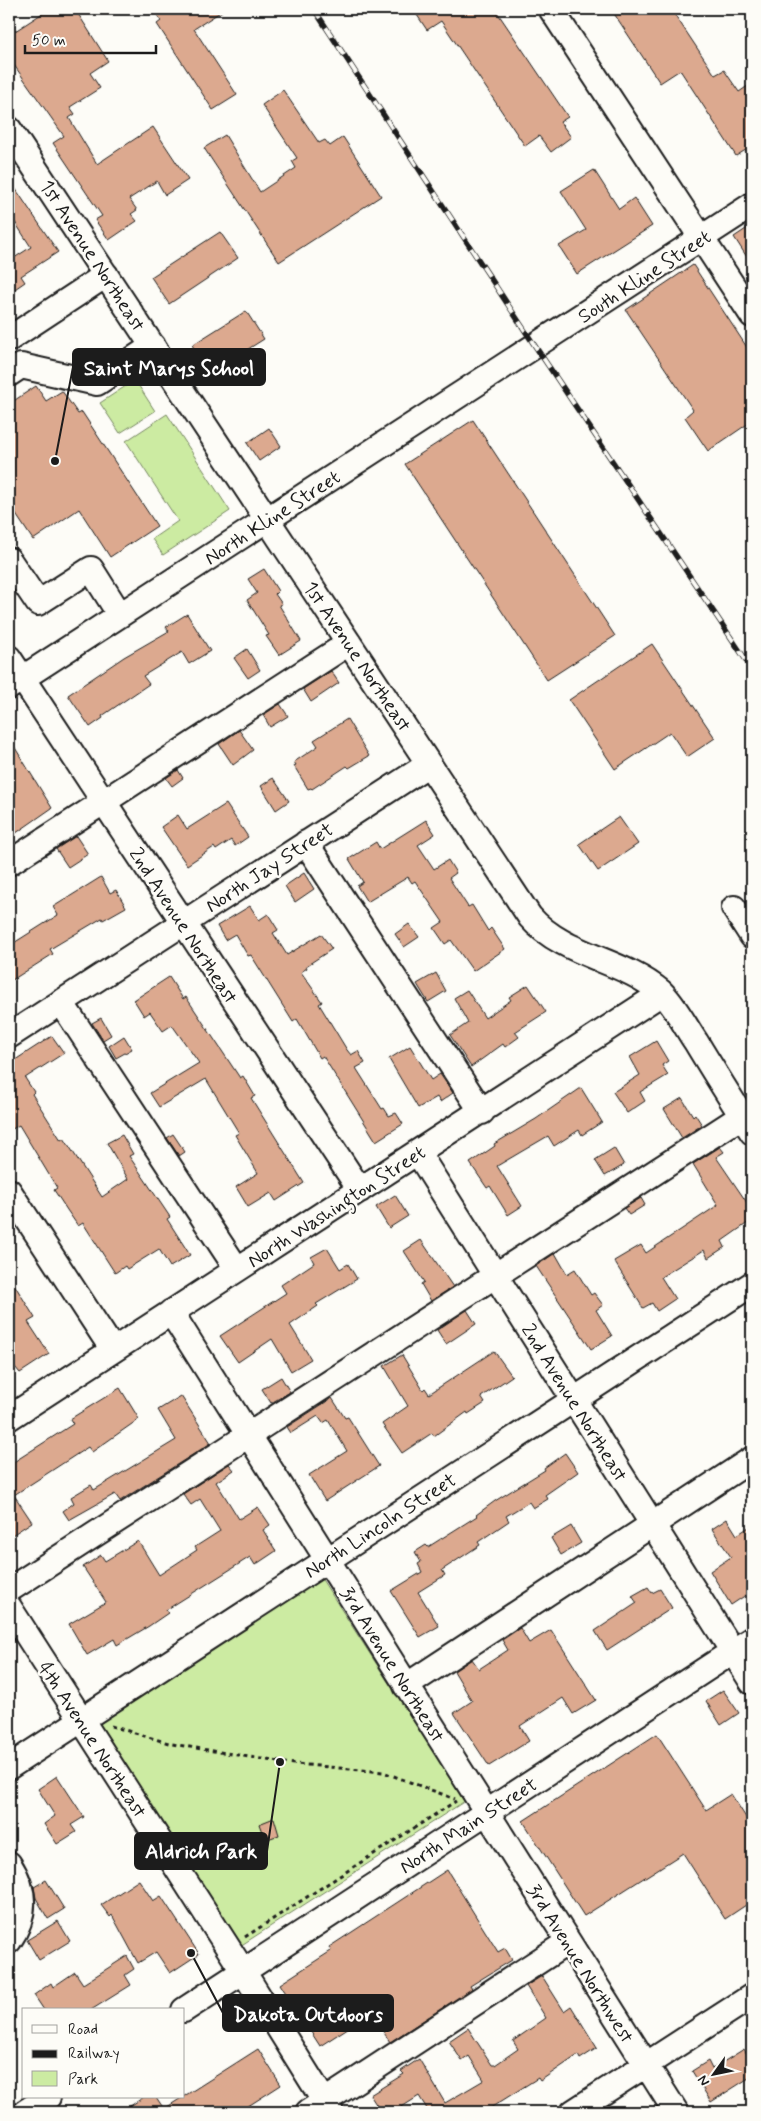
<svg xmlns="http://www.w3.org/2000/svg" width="761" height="2121" font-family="Mynerve,sans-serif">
	<rect width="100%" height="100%" fill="#fdfcf7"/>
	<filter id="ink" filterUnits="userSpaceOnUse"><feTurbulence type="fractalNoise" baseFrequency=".02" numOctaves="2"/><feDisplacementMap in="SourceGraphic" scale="10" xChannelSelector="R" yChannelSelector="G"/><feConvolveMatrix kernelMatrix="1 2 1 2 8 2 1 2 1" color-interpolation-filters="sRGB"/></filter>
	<g filter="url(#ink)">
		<path fill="#cceba2" stroke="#74845f" d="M135,380L155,411L120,433L100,403Z
			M167,414L230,511L163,555L152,539L178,521L126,441Z
			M321,1578L465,1801L240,1946L96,1723Z"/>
		<path fill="#dca98f" stroke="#1c1c1c" d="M49,9H75L108,61L90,73L100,88L70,107L75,114L69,118L97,164L153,127L188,180L165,195L157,181L129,199L137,210L131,214L137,221L109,240L95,220L102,216L53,143L64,136L9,58V35Z
			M153,9H225L194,29L237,95L213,110L157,24L161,21Z
			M413,9H495L568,117L560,122L571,137L551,152L539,136L525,146L441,21L427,30Z
			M611,9H671L715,75L724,70L739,92L752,83V146L736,156L680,70L660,83Z
			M283,90L319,143L325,140L330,146L343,137L381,196L279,262L204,148L225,135L260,192L296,168L292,161L297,158L262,105Z
			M594,170L619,209L634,198L652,226L577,274L559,246L586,230L561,191Z
			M9,179L58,252L21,276L25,282L9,293V257L11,260L31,247L9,213Z
			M752,225V265L734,237Z
			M220,232L238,258L169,304L151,277Z
			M693,265L752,355V421L708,451L685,417L693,410L626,310Z
			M246,311L264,339L210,373L192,345Z
			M36,386L46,401L62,391L78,414L82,412L157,526L110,557L79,509L33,540L9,504V404Z
			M473,420L615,636L547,680L405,464Z
			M269,428L281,446L259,461L247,443Z
			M264,569L278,591L275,594L282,604L279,605L301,641L279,655L266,636L269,635L247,600L257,593L248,579Z
			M187,614L210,651L189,664L182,652L143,676L149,684L102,716L103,718L90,727L68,695L124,657L169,631L166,627Z
			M652,644L715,738L687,757L670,732L615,769L569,700Z
			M247,649L260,670L248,678L234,658Z
			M331,671L339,683L311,702L303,689Z
			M280,704L288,716L270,727L263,715Z
			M347,719L369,756L349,768L347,766L312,789L311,788L308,789L294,766L296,765L294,762L318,746L314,740Z
			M239,730L253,750L233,765L219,744Z
			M9,738L52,808L9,838Z
			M178,770L183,778L172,786L166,778Z
			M273,778L289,801L276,810L261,786Z
			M226,804L248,837L235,846L231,840L216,850L214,847L187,865L161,827L178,815L187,829Z
			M619,817L638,844L598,871L579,844Z
			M426,820L435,834L418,845L434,869L448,860L456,873L449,878L468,907L472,905L488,931L491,928L505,949L473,971L451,940L445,944L434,928L443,922L415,881L412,883L408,877L367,902L357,886L363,882L349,859L376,842L380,849Z
			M76,836L88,854L68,867L56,849Z
			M304,873L314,889L295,902L285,886Z
			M101,877L110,893L116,890L126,907L103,920L102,918L50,949L53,954L9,982V946L58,915L53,907Z
			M250,906L259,920L268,914L278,930L273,933L287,955L321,934L332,949L306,966L307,968L301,972L322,1002L319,1004L347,1050L351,1055L358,1051L365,1063L356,1068L382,1109L384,1108L389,1116L396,1113L403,1124L376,1141L323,1056L320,1058L297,1019L293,1022L251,955L248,956L235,934L225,940L217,926Z
			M409,924L419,937L404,947L395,934Z
			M436,973L446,991L428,1002L417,984Z
			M169,977L183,999L186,997L240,1078L243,1076L255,1096L251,1098L304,1183L276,1201L271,1193L248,1207L236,1187L258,1173L235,1135L239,1133L206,1079L159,1107L150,1093L199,1063L172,1025L163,1031L150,1012L144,1016L134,1000Z
			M528,985L546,1012L515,1032L519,1037L505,1047L503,1044L471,1067L450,1035L468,1023L454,998L467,990L485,1018L511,1000L509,997Z
			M101,1018L111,1035L103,1040L92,1023Z
			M52,1036L64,1053L25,1078L34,1092L32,1094L61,1140L64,1138L102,1197L128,1179L107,1143L122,1135L133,1154L129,1156L170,1217L167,1219L190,1255L170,1267L159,1249L127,1269L125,1266L115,1273L83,1223L78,1226L67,1210L54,1190L57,1188L19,1125L9,1131V1064Z
			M124,1036L132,1049L116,1058L109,1046Z
			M656,1041L668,1061L662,1065L668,1075L640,1092L645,1101L627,1113L613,1092L640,1075L630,1057Z
			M410,1046L431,1080L440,1074L453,1093L440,1102L437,1097L418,1108L389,1059Z
			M581,1088L602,1122L582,1135L579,1130L554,1146L548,1136L497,1166L522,1206L508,1215L490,1186L487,1188L470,1163L495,1146L494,1144L536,1119Z
			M682,1098L693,1116L695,1114L702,1125L682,1138L664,1109Z
			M173,1134L185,1152L179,1156L167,1138Z
			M720,1147L724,1152L716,1157L752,1210V1220L722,1241L725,1247L708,1258L704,1250L661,1277L675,1299L657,1311L652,1303L643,1308L614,1261L641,1245L646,1253L718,1205L693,1164Z
			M614,1148L624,1165L605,1176L595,1160Z
			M395,1195L408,1216L389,1228L376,1207Z
			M641,1198L645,1205L629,1215L624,1208Z
			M421,1240L453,1287L431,1301L421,1284L424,1282L404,1251Z
			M327,1248L340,1269L348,1264L357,1279L316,1304L318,1306L290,1325L311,1359L291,1371L272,1339L238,1362L220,1336L286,1293L281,1285L314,1263L311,1257Z
			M555,1253L567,1274L575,1269L591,1295L594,1293L603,1305L596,1310L612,1336L591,1349L536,1266Z
			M9,1276L35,1318L28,1322L49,1354L20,1373L15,1367L9,1371Z
			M467,1310L476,1324L446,1344L437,1330Z
			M494,1351L512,1376L481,1397L485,1403L468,1414L467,1412L434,1436L432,1433L402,1453L382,1424L408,1406L384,1366L402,1355L423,1390L425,1388L429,1394Z
			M281,1377L290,1392L271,1403L262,1389Z
			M120,1388L139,1419L92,1452L88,1447L14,1495L32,1522L9,1537V1465L73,1424L70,1419Z
			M181,1396L211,1443L120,1501L115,1494L69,1520L63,1511L74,1503L71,1497L91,1485L94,1490L176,1440L158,1410Z
			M332,1398L345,1418L348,1417L379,1466L325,1501L309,1475L347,1451L328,1420L323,1423L318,1416L291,1433L287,1427Z
			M565,1453L578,1472L545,1495L548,1499L533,1508L529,1502L506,1516L509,1521L478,1542L480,1545L442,1570L445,1575L418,1592L439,1626L420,1637L391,1591L422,1572L418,1564L421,1562L415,1552L426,1545L428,1547L477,1516L476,1515L495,1501L545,1470L544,1468Z
			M229,1464L234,1470L216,1482L239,1519L258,1507L270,1525L263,1530L276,1551L255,1565L250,1557L166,1610L168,1613L149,1626L117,1645L114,1639L87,1655L69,1624L106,1602L83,1567L101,1555L105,1561L138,1541L159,1575L197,1550L195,1547L220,1531L200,1499L191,1505L183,1494Z
			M727,1519L737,1535L752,1525V1591L731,1605L710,1571L731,1557L712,1529Z
			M571,1526L581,1543L561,1555L551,1538Z
			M648,1587L652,1593L660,1589L672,1608L607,1650L595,1631L637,1603L632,1596Z
			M520,1628L529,1643L551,1630L596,1700L573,1714L563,1698L520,1726L529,1741L489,1766L454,1713L472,1701L454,1671L472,1659L479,1669L508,1650L502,1640Z
			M723,1690L739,1713L721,1725L706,1701Z
			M657,1734L706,1810L731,1794L752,1827V1901L725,1919L683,1853L584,1916L523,1821Z
			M57,1776L84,1817L71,1825L76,1832L57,1844L44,1824L55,1816L38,1789Z
			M274,1818L279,1835L265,1840L259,1824Z
			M447,1870L498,1952L505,1948L512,1960L470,1986L472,1989L390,2042L371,2013L320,2046L280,1984L331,1951L329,1947Z
			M46,1880L64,1909L48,1919L36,1898L34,1887Z
			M139,1880L153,1901L161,1896L199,1954L170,1973L156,1952L138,1963L112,1915L110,1917L101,1905Z
			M58,1921L70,1941L39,1960L27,1940Z
			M127,1956L134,1969L125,1975L131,1985L91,2010H44L34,1995L51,1983L53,1987L75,1972L83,1984Z
			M542,1976L564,2011L571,2006L597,2048L580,2059L578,2055L540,2081L538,2078L484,2112H429L419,2096L394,2112H381L370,2095L404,2074L401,2071L419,2059L445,2103L484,2080L469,2056L462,2061L449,2041L468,2028L492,2065H495L518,2049L513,2041L546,2018L526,1986Z
			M258,2049L281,2085L239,2112H121L144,2097H156L164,2109Z
			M744,2049L752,2063V2076L711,2102L692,2071L708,2061L712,2069Z"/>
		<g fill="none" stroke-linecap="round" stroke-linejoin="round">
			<defs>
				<path id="minor" d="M551,9L752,315
					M9,129L530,917C564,956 622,959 661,992C675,1005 685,1026 696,1042C714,1072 733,1102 752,1132
					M9,339L106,275
					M9,374L21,366L97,383L153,346
					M9,560L38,603L91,569L120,615
					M9,658L360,1190
					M9,687L752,205
					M306,843L482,1112
					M9,863L349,643
					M734,908L752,936
					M61,1002L237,1269
					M9,1036L429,764
					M418,1153L752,1682
					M9,1191L113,1350
					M171,1312L676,2112
					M9,1418L662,993
					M9,1590L742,1116
					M9,1607L243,1971L331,2112
					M406,1686L752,1459
					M9,1767L752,1284
					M9,1864C26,1890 27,1915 9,1941
					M184,2010L752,1639
					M25,2112L48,2097
					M308,2112L568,1942
					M573,2112L752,1996"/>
			</defs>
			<use href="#minor" stroke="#1c1c1c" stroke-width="28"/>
			<path stroke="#1c1c1c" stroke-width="3" stroke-dasharray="4 4" stroke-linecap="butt" d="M111,1726L172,1744L285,1763L383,1772L455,1799
				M245,1937L456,1801"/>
			<use href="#minor" stroke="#fdfcf7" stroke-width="24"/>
			<defs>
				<path id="rail" d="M314,9L535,346L752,669"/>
			</defs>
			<use href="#rail" stroke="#1c1c1c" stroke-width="5.5"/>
			<use href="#rail" stroke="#fdfcf7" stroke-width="4" stroke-dasharray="11" stroke-linecap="butt"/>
		</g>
	</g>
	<g text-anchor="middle" stroke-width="5" stroke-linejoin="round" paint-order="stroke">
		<g font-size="20" fill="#1c1c1c" stroke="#fdfcf7">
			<text transform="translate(93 255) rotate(57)" y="7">1st Avenue Northeast</text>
			<text transform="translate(644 276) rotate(-33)" y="7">South Kline Street</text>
			<text transform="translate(272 517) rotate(-33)" y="7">North Kline Street</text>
			<text transform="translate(358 656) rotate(56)" y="7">1st Avenue Northeast</text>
			<text transform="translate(269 867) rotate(-33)" y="7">North Jay Street</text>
			<text transform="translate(184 925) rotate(57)" y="7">2nd Avenue Northeast</text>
			<text transform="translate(336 1206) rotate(-33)" y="7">North Washington Street</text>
			<text transform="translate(575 1402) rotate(58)" y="7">2nd Avenue Northeast</text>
			<text transform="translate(380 1525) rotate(-33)" y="7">North Lincoln Street</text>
			<text transform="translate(393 1664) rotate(58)" y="7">3rd Avenue Northeast</text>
			<text transform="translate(93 1739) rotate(57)" y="7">4th Avenue Northeast</text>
			<text transform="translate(468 1825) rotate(-33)" y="7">North Main Street</text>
			<text transform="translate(581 1963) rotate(58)" y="7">3rd Avenue Northwest</text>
		</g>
	</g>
	<path fill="none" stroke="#1c1c1c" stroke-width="2" d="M55 461L73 367M280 1762L267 1851M191 1953L223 2013"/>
	<g fill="#1c1c1c" stroke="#fdfcf7" stroke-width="2">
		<circle cx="55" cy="461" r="5"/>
		<circle cx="280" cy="1762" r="5"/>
		<circle cx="191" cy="1953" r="5"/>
	</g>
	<g fill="#1c1c1c" stroke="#1c1c1c" stroke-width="2">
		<rect x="73" y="349" width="192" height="36" rx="5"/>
		<rect x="135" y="1833" width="132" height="36" rx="5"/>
		<rect x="223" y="1995" width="170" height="36" rx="5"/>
	</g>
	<g font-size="21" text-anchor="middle" font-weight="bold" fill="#fff">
		<text x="169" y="375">Saint Marys School</text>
		<text x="201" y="1858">Aldrich Park</text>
		<text x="308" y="2021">Dakota Outdoors</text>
	</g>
	<rect width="761" height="2121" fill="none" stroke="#fdfcf7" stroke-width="30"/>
	<rect x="15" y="15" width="731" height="2091" fill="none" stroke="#1c1c1c" stroke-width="2" filter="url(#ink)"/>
	<rect x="22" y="2008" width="162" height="90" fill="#fdfcf7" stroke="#a3a29f"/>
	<rect x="32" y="2025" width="25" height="8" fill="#fdfcf7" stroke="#a3a29f"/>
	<text x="68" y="2034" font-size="15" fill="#1c1c1c">Road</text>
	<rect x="32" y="2050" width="25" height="8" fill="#1c1c1c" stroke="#a3a29f"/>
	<text x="68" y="2058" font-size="15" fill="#1c1c1c">Railway</text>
	<rect x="32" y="2071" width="25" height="15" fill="#cceba2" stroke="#a3a29f"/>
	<text x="68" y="2084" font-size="15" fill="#1c1c1c">Park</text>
	<g transform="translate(714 2074) rotate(237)" stroke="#fdfcf7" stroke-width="4" paint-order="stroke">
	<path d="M0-4L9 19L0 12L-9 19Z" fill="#1c1c1c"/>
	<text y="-8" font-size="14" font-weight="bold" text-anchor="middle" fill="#1c1c1c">N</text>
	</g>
	<path d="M25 45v8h131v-8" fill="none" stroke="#1c1c1c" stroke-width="2.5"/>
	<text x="32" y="45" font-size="15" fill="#1c1c1c" stroke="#fdfcf7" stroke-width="4" paint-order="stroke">50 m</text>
</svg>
